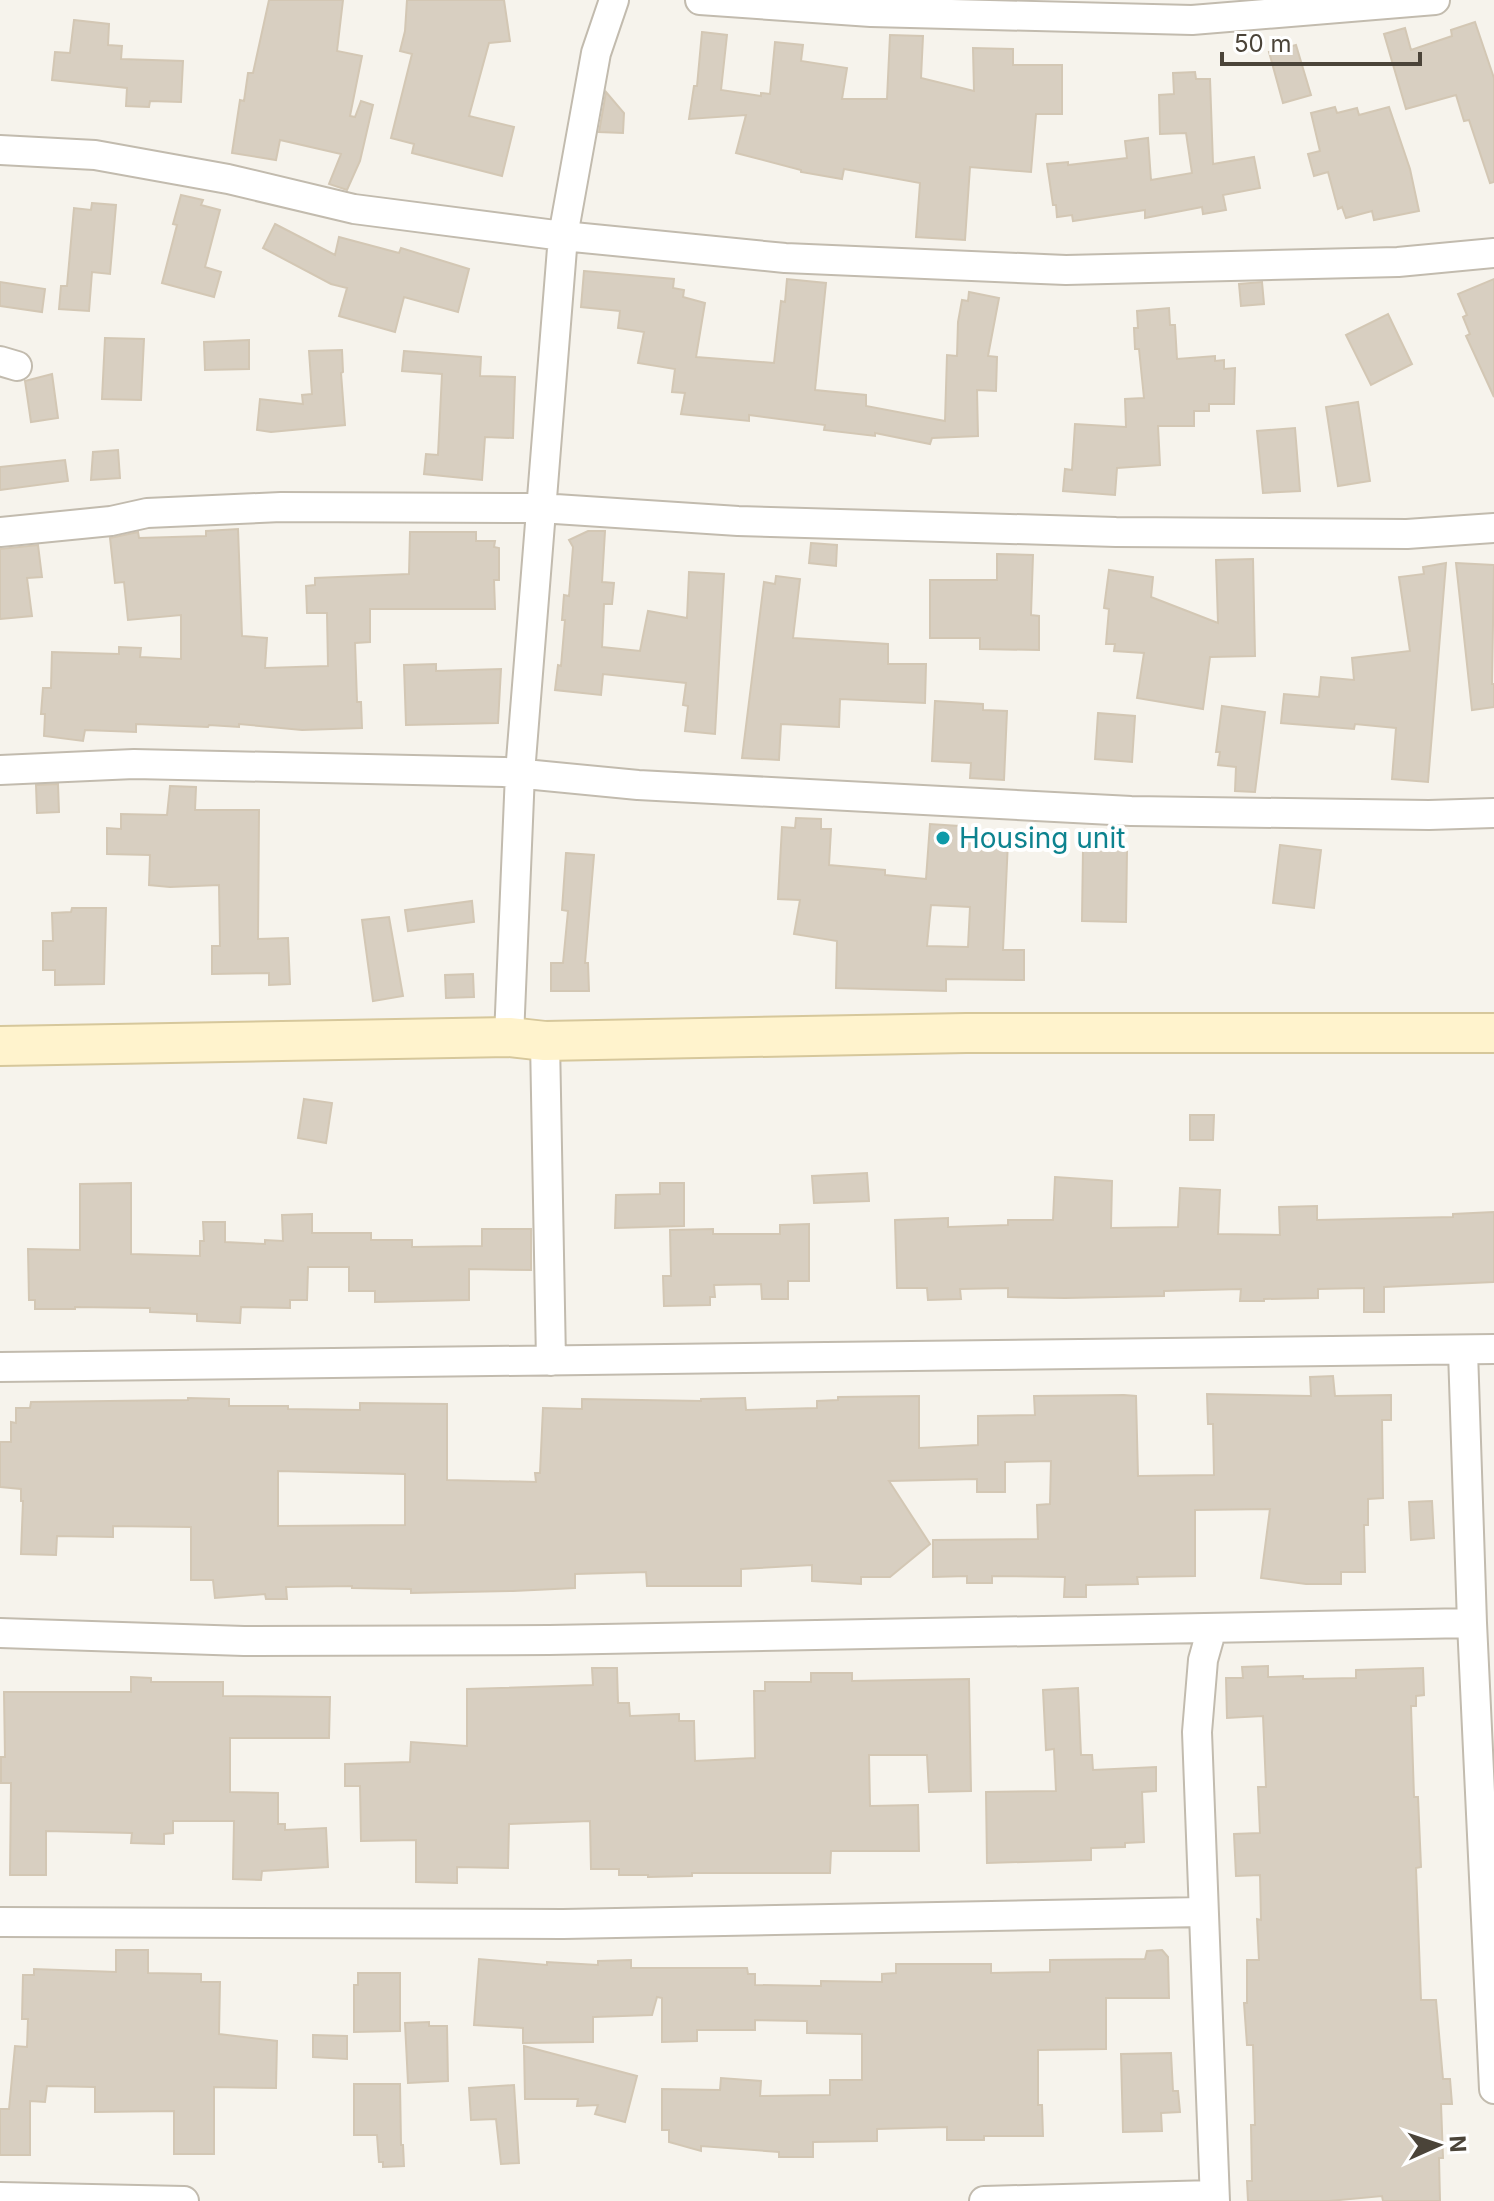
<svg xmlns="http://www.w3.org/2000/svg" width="1494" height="2201" font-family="Inter,sans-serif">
	<rect width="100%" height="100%" fill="#f6f3ec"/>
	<path fill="#d8cfc1" stroke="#d3c7b4" stroke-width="2" fill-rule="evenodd" d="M269,0H343L337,51L362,56L350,116L355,117L361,101L373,105L360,161L347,190L329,184L341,154L280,140L276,160L232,153L240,100L244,101L248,73H253Z
		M407,0H504L510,41L489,43L469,116L514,127L502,176L412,153L414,144L391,138L412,54L400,51L405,31Z
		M74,20L109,24L108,45L122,46L121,59L183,61L181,102L150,101L149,107L126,106L127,88L52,80L55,52L70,53Z
		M1475,22L1494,78V182L1490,183L1469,120L1464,121L1456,95L1406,109L1384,34L1405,28L1411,50L1452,36L1451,30Z
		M702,32L727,35L721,90L761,96V93L770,94L775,42L803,45L801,61L847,68L842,99H887L890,35L923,36L921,78L974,91L973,48L1013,49V65H1062V114H1036L1031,172L970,167L965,240L916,237L920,183L844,169L842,179L801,172V170L736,153L746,115L689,119L694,86H697Z
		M1296,45L1311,95L1283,103L1269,52Z
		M1195,72L1196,79H1210L1213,164L1254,157L1260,188L1223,195L1226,210L1203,214L1202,207L1145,218V210L1073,221L1072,215L1057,217L1056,205H1053L1047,164L1068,162V165L1127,158L1125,141L1148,138L1151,180L1192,173L1186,133L1160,134L1159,95L1174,94L1173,73Z
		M606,92L624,113L623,133L599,132Z
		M1335,107L1337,113L1357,108L1359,115L1389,107L1410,169L1419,211L1374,220L1372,211L1346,218L1342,207L1338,209L1328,172L1314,176L1308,154L1320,151L1311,113Z
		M181,195L203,200L201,205L220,210L205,267L221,272L214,297L162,283L177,225L173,224Z
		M92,203L116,205L110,274L92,272L89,311L59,309L61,286H67L74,208L91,210Z
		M275,224L335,255L339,237L399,253L401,248L469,269L458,312L404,297L395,332L339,316L347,288L331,284L263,248Z
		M584,271L674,279L673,288L684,290L683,297L705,303L696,357L774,363L781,301L785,302L787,279L826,283L815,390L866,395V406L945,421L947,355L957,356L958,322L962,300L968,301L969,292L999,298L988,356L997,357L996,391L977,390L978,436L932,438L930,444L875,433V436L824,430L825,425L749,415V421L681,414L685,393L672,392L675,369L638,363L644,332L618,328L620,311L581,307Z
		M1494,279V397L1466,336L1470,334L1463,317L1467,315L1458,294Z
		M0,282L45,289L42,312L0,306Z
		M1262,282L1264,304L1241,306L1239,284Z
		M1169,308L1170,325H1175L1177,359L1215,356V361L1224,360V369L1235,368L1234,404H1209V411H1194V426H1158L1160,465L1117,468L1115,495L1063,491L1065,469L1072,470L1075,424L1126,427L1125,399L1144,398L1139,349H1135L1134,328H1138L1137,311Z
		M1388,314L1412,364L1371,385L1346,335Z
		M105,338L144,339L141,400L102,399Z
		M249,340V369L205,370L204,342Z
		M342,350L343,372L341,373L345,425L271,432L257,430L260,399L303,404L302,395L312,394L309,351Z
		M404,351L481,357L480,376L515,377L513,438L485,437L482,480L424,474L426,454L438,455L442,374L402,371Z
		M52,374L58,418L31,422L25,381Z
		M1358,402L1370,481L1338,486L1326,407Z
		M1295,428L1300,491L1263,493L1257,431Z
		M118,450L120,478L91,480L93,452Z
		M65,460L68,481L0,490V467Z
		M238,529L242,636L267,638L265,668L328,666L327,613H307L306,586L315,585V578L409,574L410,532H476V541H495L494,547L499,548V580H494L495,609H370V642L355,643L357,702H361L362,728L302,730L239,724V727L209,725L208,727L136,724V732L85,730L83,741L44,736L45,714H41L43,688H51L52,652L119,654V647L141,648L140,657L181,659V615L128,620L124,582L115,583L110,538L138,532L139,538L206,536V531Z
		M588,531H605L602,582L614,583L612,604H604L602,647L640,651L648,611L687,618L689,572L724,574L715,734L685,731L688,706L683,705L686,683L603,674L601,695L555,690L558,665L561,666L565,620H562L564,595L569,596L573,547L569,540Z
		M811,543L837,545L836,566L809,563Z
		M38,545L42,577L27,578L32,616L0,619V549Z
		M997,554L1033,555L1031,615L1039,616V650L980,649V638H930V580H997Z
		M1253,559L1255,656L1210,657L1203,709L1137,698L1144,653L1114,651L1115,644H1106L1109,609L1104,608L1109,570L1153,577L1151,597L1218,623L1216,560Z
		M1446,563L1428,782L1392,779L1396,728L1355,724L1354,729L1281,723L1284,694L1319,697L1321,677L1354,680L1352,658L1410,651L1399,577L1424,574L1423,567Z
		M1456,563L1494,565L1492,684H1494V707L1472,710Z
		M776,576L800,579L793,638L888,644V664H926L925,703L840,699L839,727L781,724L779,760L742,758L764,582L775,584Z
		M436,664V671L501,669L498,723L406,725L404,665Z
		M935,701L983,704V710L1007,711L1004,780L970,778L971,763L932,761Z
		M1222,706L1265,712L1255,792L1235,791L1236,767L1218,765L1220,752H1216Z
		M1098,713L1135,716L1132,762L1095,759Z
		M58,784L59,812L37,813L36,785Z
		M170,786L196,787L195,810H259L258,939L288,938L290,984L269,985V973L212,974V946H220L219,885L170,887L149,885L150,855L107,854V828L121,829V814L167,815Z
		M796,818L821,819V829H831L829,865L885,870V875L926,879L930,824L959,826L958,839L1008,841L1003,950H1024V980L946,979V991L836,988L837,941L794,934L800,900L778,899L782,827L795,828ZM931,905L970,907L968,947L927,946Z
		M1280,845L1321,850L1314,908L1273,903Z
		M1083,849L1127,850L1126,922L1082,921Z
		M566,853L594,855L585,963H588L589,991H551V963H563L568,911L562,910Z
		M472,901L474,922L408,931L405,910Z
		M72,908H106L104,984L55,985V970H43V941H53L52,913L71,912Z
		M389,917L403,996L373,1001L362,920Z
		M473,974L474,997L446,998L445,975Z
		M304,1099L332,1103L326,1143L298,1138Z
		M1190,1115H1214L1213,1140H1190Z
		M867,1173L869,1201L814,1203L812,1176Z
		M1055,1177L1112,1181L1111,1228L1178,1227L1180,1188L1220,1190L1218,1234L1280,1235L1279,1207L1317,1206V1220L1453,1217V1214L1494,1212V1282L1384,1287V1312H1364V1288L1318,1289V1298L1264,1299V1301H1240L1241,1289L1164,1291V1296L1065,1298L1008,1297V1288L960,1289L961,1299L928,1300L927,1288H897L895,1220L948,1218V1227L1008,1225V1220H1053Z
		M131,1183V1254L200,1256V1241H204L203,1222H225V1242L265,1244V1240L283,1241L282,1215L312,1214V1233H371V1240H412V1247L482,1246V1229H531V1270L469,1269V1300L375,1302V1291H349V1267H308L307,1300H290V1308L241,1307L240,1323L197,1321V1314L150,1312V1308L75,1307V1309H35V1300H29L28,1249L80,1250V1184Z
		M660,1183H684V1226L615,1228L616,1195L660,1194Z
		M809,1224V1281H788V1299H762L761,1284L714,1285L715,1297H710V1305L664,1306L663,1276H671L670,1230L713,1229V1234H780V1225Z
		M1333,1376L1335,1396L1391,1395V1420H1382L1383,1498L1368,1499V1525H1364L1365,1572H1341V1584H1306L1261,1578L1270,1509L1195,1510V1576L1137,1577L1138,1584L1086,1585V1597H1064L1065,1577L992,1576V1583H967V1576L933,1577V1540L1038,1539L1037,1505L1050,1504L1051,1461L1005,1462V1492H977V1479L889,1481L930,1544L890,1577H861V1584L812,1581V1565L741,1569V1586H647L646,1572L575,1574V1588L513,1591L411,1593V1589L352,1588V1586L286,1587L287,1599H266L265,1594L215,1598L213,1580H191V1527L113,1526V1537L57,1536L56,1555L21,1554L23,1501H21V1489L0,1487V1442H11V1422L16,1423V1408H30L31,1402L188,1400V1398L229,1399V1406H288V1409L360,1410V1403L447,1404V1480L536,1482L535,1473H540L543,1408L582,1409V1399L701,1401V1399L745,1398L746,1410L817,1408V1401L838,1400V1397L919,1396V1448L978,1445V1416L1035,1415L1034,1396L1124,1395L1136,1396L1138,1476L1214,1475L1213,1424H1208L1207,1394L1311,1396L1310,1377ZM278,1471L405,1474V1525L278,1526Z
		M1432,1501L1434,1538L1411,1540L1409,1502Z
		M1268,1666V1677L1303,1676V1679L1356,1678V1670L1423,1668L1424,1695L1416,1696V1706H1411L1414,1797H1418L1421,1867L1416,1868L1421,2000H1436L1443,2079H1450L1452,2104H1441L1443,2158H1439L1440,2201H1383L1382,2196L1329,2201H1248L1247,2181H1252L1251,2125H1255L1253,2045H1247L1244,2003H1247V1960H1259L1257,1919L1261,1920L1260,1875L1236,1876L1234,1834L1260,1833L1258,1787H1266L1263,1716L1227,1718L1226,1678H1243L1242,1667Z
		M592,1668H617L618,1703H629L630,1716L679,1714V1721H694L695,1761L755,1758L754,1691H765V1682H811V1673H852V1681L969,1679L971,1791L929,1792L927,1755H869L870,1806L918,1805L919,1851H831L830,1873H692V1876L648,1877V1875H619V1869H591L590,1821L509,1824L508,1868L457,1867V1883L416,1882V1840L361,1841L360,1786H345V1764L410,1762L411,1742L467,1746V1689L593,1685Z
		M131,1677L151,1678V1682H223V1696L330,1697L329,1738H230V1792L278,1793V1824H285V1830L326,1828L328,1867L262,1871L261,1880L233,1879L234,1821H173V1833L164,1834V1844L131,1843L132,1833L46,1831V1875H10L11,1783H1V1757H5L4,1692H131Z
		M1078,1688L1081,1755H1092L1093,1770L1156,1767V1791L1142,1792L1144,1842L1125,1843V1847L1091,1848V1860L987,1863L986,1792L1056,1791L1054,1749L1046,1750L1043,1690Z
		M116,1950H148V1973L201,1974V1982H220L219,2034L277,2041L276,2088L214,2087V2154H174V2111L95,2112V2087L47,2086L45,2102L30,2101V2155H0V2109H9L15,2046L27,2047L28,2019H22L23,1975H34V1969L116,1972Z
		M1162,1950L1168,1957L1169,1998H1106V2049L1038,2050V2105H1042L1043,2136H984V2140H947V2127L877,2129V2141L813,2142V2157H779V2152L701,2146V2151L669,2142V2130H662V2089L720,2090L721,2078L761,2081L760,2096L830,2095V2080H862V2034L807,2033V2021L755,2020V2030H697V2041L662,2042V1998L657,1997L652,2015L593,2017V2042L523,2043V2028L474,2025L479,1959L547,1965V1962L598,1965V1961L631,1960V1968H747L748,1974H755V1985L821,1986V1981L882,1982V1974L896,1973V1964H991V1973L1050,1972V1960L1145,1959L1147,1951Z
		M358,1973H400V2031L354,2032V1985H358Z
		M429,2022V2026H447L448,2081L408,2083L405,2023Z
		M313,2035L347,2036V2059L313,2057Z
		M524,2046L637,2076L625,2122L595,2114L598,2105L577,2106L578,2099H525Z
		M1171,2053L1173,2091H1178L1180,2112L1161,2113L1162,2131L1123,2132L1121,2054Z
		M354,2084H400L401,2145H403L404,2166L383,2167V2162H379L377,2135H354Z
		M514,2085L519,2163L501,2164L496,2119L471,2120L469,2088Z"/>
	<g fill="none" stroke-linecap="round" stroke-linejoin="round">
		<defs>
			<path id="street" d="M700,0L871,12L1192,20L1435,0
				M0,150L95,155L228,179L354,209L563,236L785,258L1066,270L1398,262L1494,253
				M0,361L17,366
				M0,532L111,521L147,513L281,507L540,508L738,521L1116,532L1407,534L1494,528
				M0,770L134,764L504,772L638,785L1131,811L1429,815L1494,813
				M509,1037L520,773L563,236L596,53L614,0
				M545,1041L551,1361
				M1463,1351L1472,1623L1494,2089
				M0,1367L1494,1349
				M1212,1628L1203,1660L1197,1732L1215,2201
				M0,1633L244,1641L549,1640L1472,1623
				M0,1922L563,1924L1202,1912
				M0,2197L184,2201
				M984,2201L1214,2195"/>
			<path id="secondary" d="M0,1046L509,1037L545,1041L966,1033H1494"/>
		</defs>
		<use href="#street" stroke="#c2bbae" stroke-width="32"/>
		<use href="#secondary" stroke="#d6c79b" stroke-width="42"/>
		<use href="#street" stroke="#fff" stroke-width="28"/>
		<use href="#secondary" stroke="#fff3cd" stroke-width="38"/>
	</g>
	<circle fill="#0f9aa8" stroke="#fff" stroke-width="3" cx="943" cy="838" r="8"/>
	<g text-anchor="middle" stroke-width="8" stroke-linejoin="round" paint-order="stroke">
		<g font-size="28" fill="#0d838f" stroke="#fff" text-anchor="start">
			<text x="959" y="848">Housing unit</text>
		</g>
	</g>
	<g transform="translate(1438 2145) rotate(87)" stroke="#ffffff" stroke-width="6" paint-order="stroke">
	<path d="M0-6L14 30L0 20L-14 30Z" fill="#4b4439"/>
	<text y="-12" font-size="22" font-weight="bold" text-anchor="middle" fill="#4b4439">N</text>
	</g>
	<path d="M1222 52v12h198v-12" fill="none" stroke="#4b4439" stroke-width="4"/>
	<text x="1234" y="52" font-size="24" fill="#4b4439" stroke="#ffffff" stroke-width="6" paint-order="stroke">50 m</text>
</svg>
